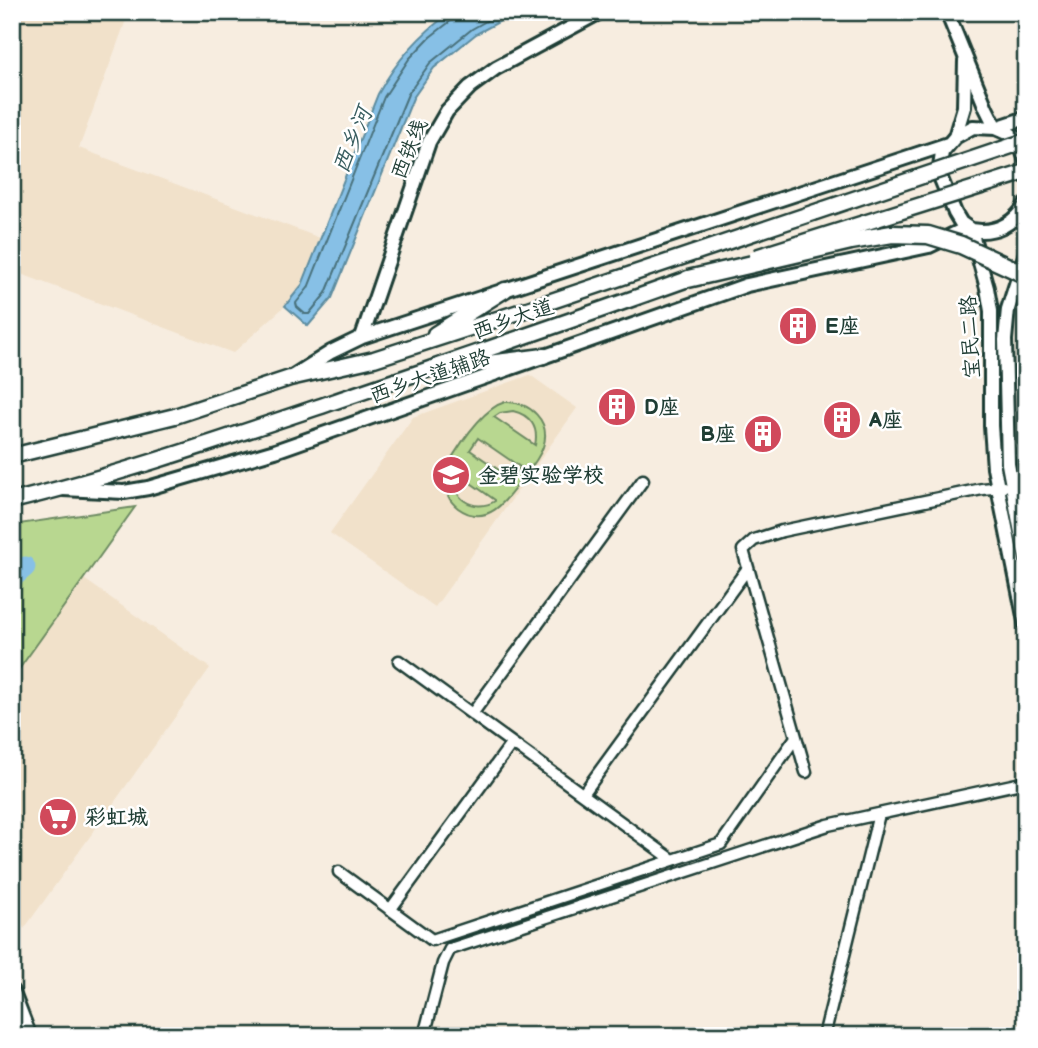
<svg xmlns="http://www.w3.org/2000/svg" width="1038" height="1048" font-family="'Balsamiq Sans','LXGW WenKai TC',sans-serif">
	<rect width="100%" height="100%" fill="#f7ede0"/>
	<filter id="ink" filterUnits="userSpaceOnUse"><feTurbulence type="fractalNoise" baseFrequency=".0143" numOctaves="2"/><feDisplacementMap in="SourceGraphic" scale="14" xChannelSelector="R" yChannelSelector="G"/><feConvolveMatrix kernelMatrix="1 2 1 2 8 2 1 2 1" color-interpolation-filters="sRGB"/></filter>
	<g filter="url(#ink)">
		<path fill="#f1e1ca" d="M12,12H129L79,148L320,238L302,285L285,306L233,353L13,271L12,273Z
			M530,375L577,408L435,607L330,533L413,417Z
			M84,579L210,668L24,929L12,898V679Z"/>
		<path fill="#b8d790" stroke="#6c8a62" stroke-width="2" fill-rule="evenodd" d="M505,402C529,401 552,421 543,447C539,459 530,469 522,479C507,500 487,529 458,508C445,498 443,483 446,468C458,447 481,409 505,402ZM513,411C530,415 539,427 535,445L494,417L500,413ZM478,438L520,467L512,479L470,450ZM455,472L495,500V501C474,514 448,497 455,472Z
			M135,507L12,679V525Z"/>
		<path fill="#87c0e6" stroke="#5d8c9f" stroke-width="2" d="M451,12H517L476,34L434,68L413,98L332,298L308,326L285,306L302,285L378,94C396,61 420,34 451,12Z"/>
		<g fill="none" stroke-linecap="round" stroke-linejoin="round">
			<path stroke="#49717b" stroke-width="2" d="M454,12L452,20L430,37L409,59L384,97L308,288L296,303L297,307L305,314H309L326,293L408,94L430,63L472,29L502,12"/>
			<path stroke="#87c0e6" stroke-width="21" d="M12,578L25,567"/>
			<defs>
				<path id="minor" d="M399,661L673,860
					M472,714L643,480
					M806,772L743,550L754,540L782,531L982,489L1003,487
					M583,794L748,568
					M339,872L432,940L721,844L796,737
					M390,910L512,743
					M424,1036L443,963L450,949L828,825L1026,782
					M824,1036L879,814"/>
				<path id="tertiary" d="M947,12L986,108L996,128L1012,135L1018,140L1026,160
					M965,61L964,107L955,137L942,152L939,174L955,213L961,223L971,230L987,288L991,311V426L994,468L1026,626
					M955,137L973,127L996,128L1026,118
					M971,230C995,234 1014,224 1026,204
					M1026,253L1008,309L1005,340L1008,464L1026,559
					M362,337L429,142L447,111L470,87L496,68L600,12
					M293,376L331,352L362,337L948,144
					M63,489L124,492L148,488L275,451L747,285L929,246L967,228"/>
				<path id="secondary" d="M12,992L29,1036"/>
				<path id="primary" d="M435,334L505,290
					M455,367L544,356
					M12,456L175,416L290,378L374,359L519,312
					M12,501C119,475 223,439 327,404C447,363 568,322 688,279"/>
			</defs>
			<use href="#minor" stroke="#1f3d34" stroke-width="15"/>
			<use href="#tertiary" stroke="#1f3d34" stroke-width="18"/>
			<use href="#secondary" stroke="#1f3d34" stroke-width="19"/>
			<use href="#primary" stroke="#1f3d34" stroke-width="19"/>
			<use href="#minor" stroke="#fff" stroke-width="10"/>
			<use href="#tertiary" stroke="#fff" stroke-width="12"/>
			<use href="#secondary" stroke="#fff" stroke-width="14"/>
			<use href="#primary" stroke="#fff" stroke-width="14"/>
			<defs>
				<path id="primary-bridge" d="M756,257L1026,172
					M519,312L1026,141"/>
				<path id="trunk-bridge" d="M688,279L851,241L892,234L928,235L961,245L1026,275"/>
			</defs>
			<use href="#primary-bridge" stroke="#1f3d34" stroke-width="19" stroke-linecap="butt"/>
			<use href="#trunk-bridge" stroke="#1f3d34" stroke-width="21" stroke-linecap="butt"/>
			<use href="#primary-bridge" stroke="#fff" stroke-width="14"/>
			<use href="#trunk-bridge" stroke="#fff" stroke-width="16"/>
		</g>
	</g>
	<defs>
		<symbol id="building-disc" viewBox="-11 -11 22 22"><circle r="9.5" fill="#d1495b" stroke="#fff"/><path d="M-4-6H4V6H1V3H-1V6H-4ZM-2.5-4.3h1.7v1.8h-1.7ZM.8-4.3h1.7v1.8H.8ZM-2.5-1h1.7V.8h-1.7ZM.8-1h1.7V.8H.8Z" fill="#fff"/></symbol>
		<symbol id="school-disc" viewBox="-11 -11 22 22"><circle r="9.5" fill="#d1495b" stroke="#fff"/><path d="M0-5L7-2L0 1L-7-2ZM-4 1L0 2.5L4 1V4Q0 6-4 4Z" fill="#fff"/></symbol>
		<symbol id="supermarket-disc" viewBox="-11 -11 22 22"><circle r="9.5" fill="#d1495b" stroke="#fff"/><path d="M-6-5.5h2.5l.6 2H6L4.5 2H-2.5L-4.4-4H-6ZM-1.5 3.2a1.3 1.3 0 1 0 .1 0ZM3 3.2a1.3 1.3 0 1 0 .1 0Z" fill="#fff"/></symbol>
	</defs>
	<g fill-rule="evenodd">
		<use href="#building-disc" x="776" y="304" width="44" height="44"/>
		<use href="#building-disc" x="595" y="385" width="44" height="44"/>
		<use href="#building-disc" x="820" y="398" width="44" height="44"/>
		<use href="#building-disc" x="741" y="412" width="44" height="44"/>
		<use href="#school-disc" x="429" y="453" width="44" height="44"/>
		<use href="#supermarket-disc" x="36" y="795" width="44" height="44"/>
	</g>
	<g text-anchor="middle" stroke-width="5" stroke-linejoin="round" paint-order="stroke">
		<g font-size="21" fill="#1f3d34" stroke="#fff">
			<text transform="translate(409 149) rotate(-68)" y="7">西铁线</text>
			<text transform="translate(513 319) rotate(-19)" y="7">西乡大道</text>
			<text transform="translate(970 337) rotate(-93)" y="7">宝民二路</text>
			<text transform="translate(430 376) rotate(-19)" y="7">西乡大道辅路</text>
		</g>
		<g font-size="21" font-weight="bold" fill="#1f3d34" stroke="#fff" text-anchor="start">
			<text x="825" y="333">E座</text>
			<text x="644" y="414">D座</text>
			<text x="869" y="427">A座</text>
			<text x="736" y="441" text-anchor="end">B座</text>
			<text x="478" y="482">金碧实验学校</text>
			<text x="85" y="824">彩虹城</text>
		</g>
		<g font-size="23" font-style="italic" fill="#395e60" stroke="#fff">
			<text transform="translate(352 140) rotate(-68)" y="8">西乡河</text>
		</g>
	</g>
	<rect width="1038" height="1048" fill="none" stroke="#fff" stroke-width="42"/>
	<rect x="21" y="21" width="996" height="1006" fill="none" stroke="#1f3d34" stroke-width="2.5" filter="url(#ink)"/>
</svg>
